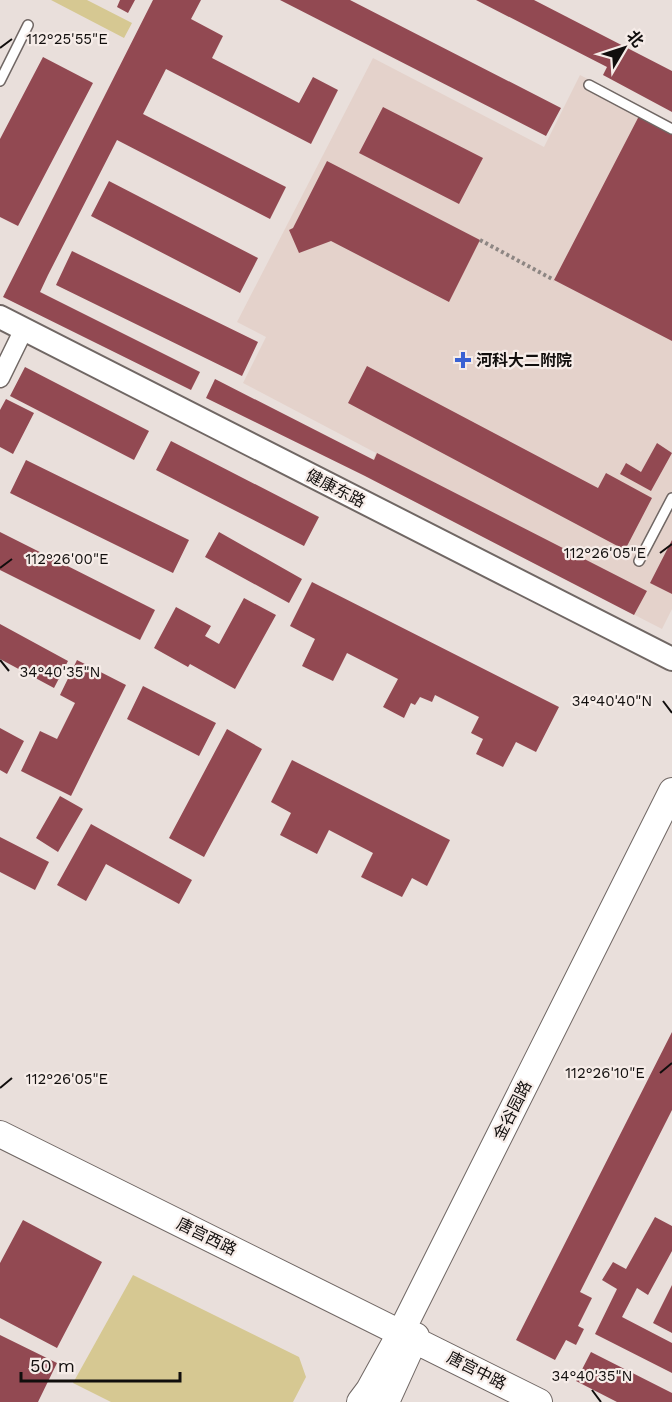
<svg xmlns="http://www.w3.org/2000/svg" width="672" height="1402" font-family="'Work Sans','Noto Sans SC',sans-serif">
	<rect width="100%" height="100%" fill="#e9dfdb"/>
	<path fill="#e4d2cb" d="M373,58L544,147L580,75L672,123V609L662,629L365,476L376,453L243,383L266,337L237,322Z"/>
	<path fill="#d6c892" d="M51,0H87L132,23L124,38Z
		M133,1275L299,1357L306,1377L293,1402H111L73,1383Z"/>
	<path fill="#924952" d="M120,0H135L128,13L117,7Z
		M153,0H201L191,19L223,36L212,58L299,103L313,77L338,90L311,144L166,69L143,114L286,187L270,219L117,140L48,275L40,292L200,372L191,390L3,297Z
		M280,0H350L561,108L546,136Z
		M476,0H534L672,71V112L603,75L607,67Z
		M43,57L93,83L18,226L0,217V139Z
		M383,107L483,158L459,204L359,153Z
		M639,116L672,133V341L554,280Z
		M327,161L480,240L449,302L331,241L299,253L289,230L293,228Z
		M109,181L258,258L240,293L91,216Z
		M72,251L258,342L242,376L56,285Z
		M367,366L598,488L606,473L652,498L625,550L348,403Z
		M25,367L149,431L134,460L10,396Z
		M215,379L374,460L377,453L647,591L634,615L365,476L206,398Z
		M6,399L34,413L13,454L0,447V410Z
		M171,441L319,517L304,546L156,470Z
		M657,443L672,453L651,491L620,474L626,463L641,472Z
		M26,460L189,540L173,573L10,493Z
		M0,532L155,610L140,640L0,570Z
		M219,532L302,579L289,603L205,557Z
		M672,540V594L650,583Z
		M312,582L559,707L536,752L516,742L503,767L476,754L483,739L471,733L479,717L435,695L432,702L420,697L415,705L411,703L404,718L383,707L398,679L347,653L333,681L302,666L315,639L290,626Z
		M244,598L276,615L235,689L190,664L188,667L154,648L176,607L211,626L205,636L219,644Z
		M0,624L68,661L54,688L0,659Z
		M77,660L126,685L71,796L21,771L40,731L57,739L75,703L60,695Z
		M143,686L216,723L199,756L127,719Z
		M0,728L24,741L7,774L0,770Z
		M227,729L262,749L204,857L169,838Z
		M292,760L450,840L427,886L412,878L402,897L361,877L373,853L329,830L317,854L280,835L291,813L271,802Z
		M60,796L83,809L58,852L36,838Z
		M91,824L192,880L179,904L106,864L86,901L57,885Z
		M0,837L49,862L35,890L0,872Z
		M672,1032V1110L580,1292L592,1298L578,1326L584,1329L576,1345L566,1340L555,1360L516,1340Z
		M655,1217L672,1226V1251L648,1295L637,1288L622,1317L672,1343V1373L595,1334L617,1289L602,1280L613,1262L626,1269Z
		M23,1220L102,1262L57,1348L0,1318V1263Z
		M672,1285V1333L653,1323Z
		M0,1335L57,1363L38,1402H0Z
		M591,1352L672,1393V1402H617L576,1381Z"/>
	<g fill="none" stroke-linecap="round" stroke-linejoin="round">
		<defs>
			<path id="service" d="M0,81L28,25
				M589,85L672,129
				M639,561L672,498"/>
			<path id="minor" d="M0,378L24,329"/>
			<path id="tertiary" d="M0,317L672,659"/>
			<path id="secondary" d="M0,1134L539,1402
				M360,1402L369,1390L401,1332L672,791
				M386,1402L416,1336"/>
		</defs>
		<use href="#service" stroke="#706764" stroke-width="12"/>
		<use href="#minor" stroke="#706764" stroke-width="21"/>
		<use href="#tertiary" stroke="#706764" stroke-width="26"/>
		<use href="#secondary" stroke="#706764" stroke-width="28"/>
		<path stroke="#8d8683" stroke-width="4" stroke-dasharray="3 3" stroke-linecap="butt" d="M480,240L554,280"/>
		<use href="#service" stroke="#fff" stroke-width="9"/>
		<use href="#minor" stroke="#fff" stroke-width="18"/>
		<use href="#tertiary" stroke="#fff" stroke-width="22"/>
		<use href="#secondary" stroke="#fff" stroke-width="26"/>
	</g>
	<path fill="none" stroke="#110e0d" stroke-width="2" d="M0,48L12,39M660,553L672,544M0,568L12,559M0,660L9,671M663,701L672,713M660,1073L672,1063M0,1088L12,1078M592,1390L601,1402"/>
	<path fill="#3a62d3" stroke="#f6ece8" stroke-width="2" d="M460 351h6v6h6v6h-6v6h-6v-6h-6v-6h6z"/>
	<g text-anchor="middle" stroke-width="4.5" stroke-linejoin="round" paint-order="stroke">
		<g font-size="16" font-weight="bold" fill="#110e0d" stroke="#f6ece8" text-anchor="start">
			<text x="476" y="366">河科大二附院</text>
		</g>
		<g font-size="16" fill="#110e0d" stroke="#f6ece8">
			<text transform="translate(336 488) rotate(27)" y="6">健康东路</text>
			<text transform="translate(512 1110) rotate(-63)" y="6">金谷园路</text>
			<text transform="translate(207 1236) rotate(26)" y="6">唐宫西路</text>
			<text transform="translate(477 1370) rotate(27)" y="6">唐宫中路</text>
		</g>
	</g>
	<g font-size="15" text-anchor="middle" fill="#110e0d" stroke="#f6ece8" stroke-width="4.5" stroke-linejoin="round" paint-order="stroke">
		<text x="67" y="44">112°25'55"E</text>
		<text x="605" y="558">112°26'05"E</text>
		<text x="67" y="564">112°26'00"E</text>
		<text x="60" y="677">34°40'35"N</text>
		<text x="612" y="706">34°40'40"N</text>
		<text x="605" y="1078">112°26'10"E</text>
		<text x="67" y="1084">112°26'05"E</text>
		<text x="592" y="1381">34°40'35"N</text>
	</g>
	<g transform="translate(624 48) rotate(51)" stroke="#f6ece8" stroke-width="4.5" paint-order="stroke">
	<path d="M0-4.5L10 22L0 15L-10 22Z" fill="#110e0d"/>
	<text y="-9" font-size="16" font-weight="bold" text-anchor="middle" fill="#110e0d">北</text>
	</g>
	<path d="M21 1372v9h159v-9" fill="none" stroke="#110e0d" stroke-width="3"/>
	<text x="30" y="1372" font-size="18" fill="#110e0d" stroke="#f6ece8" stroke-width="4.5" paint-order="stroke">50 m</text>
</svg>
